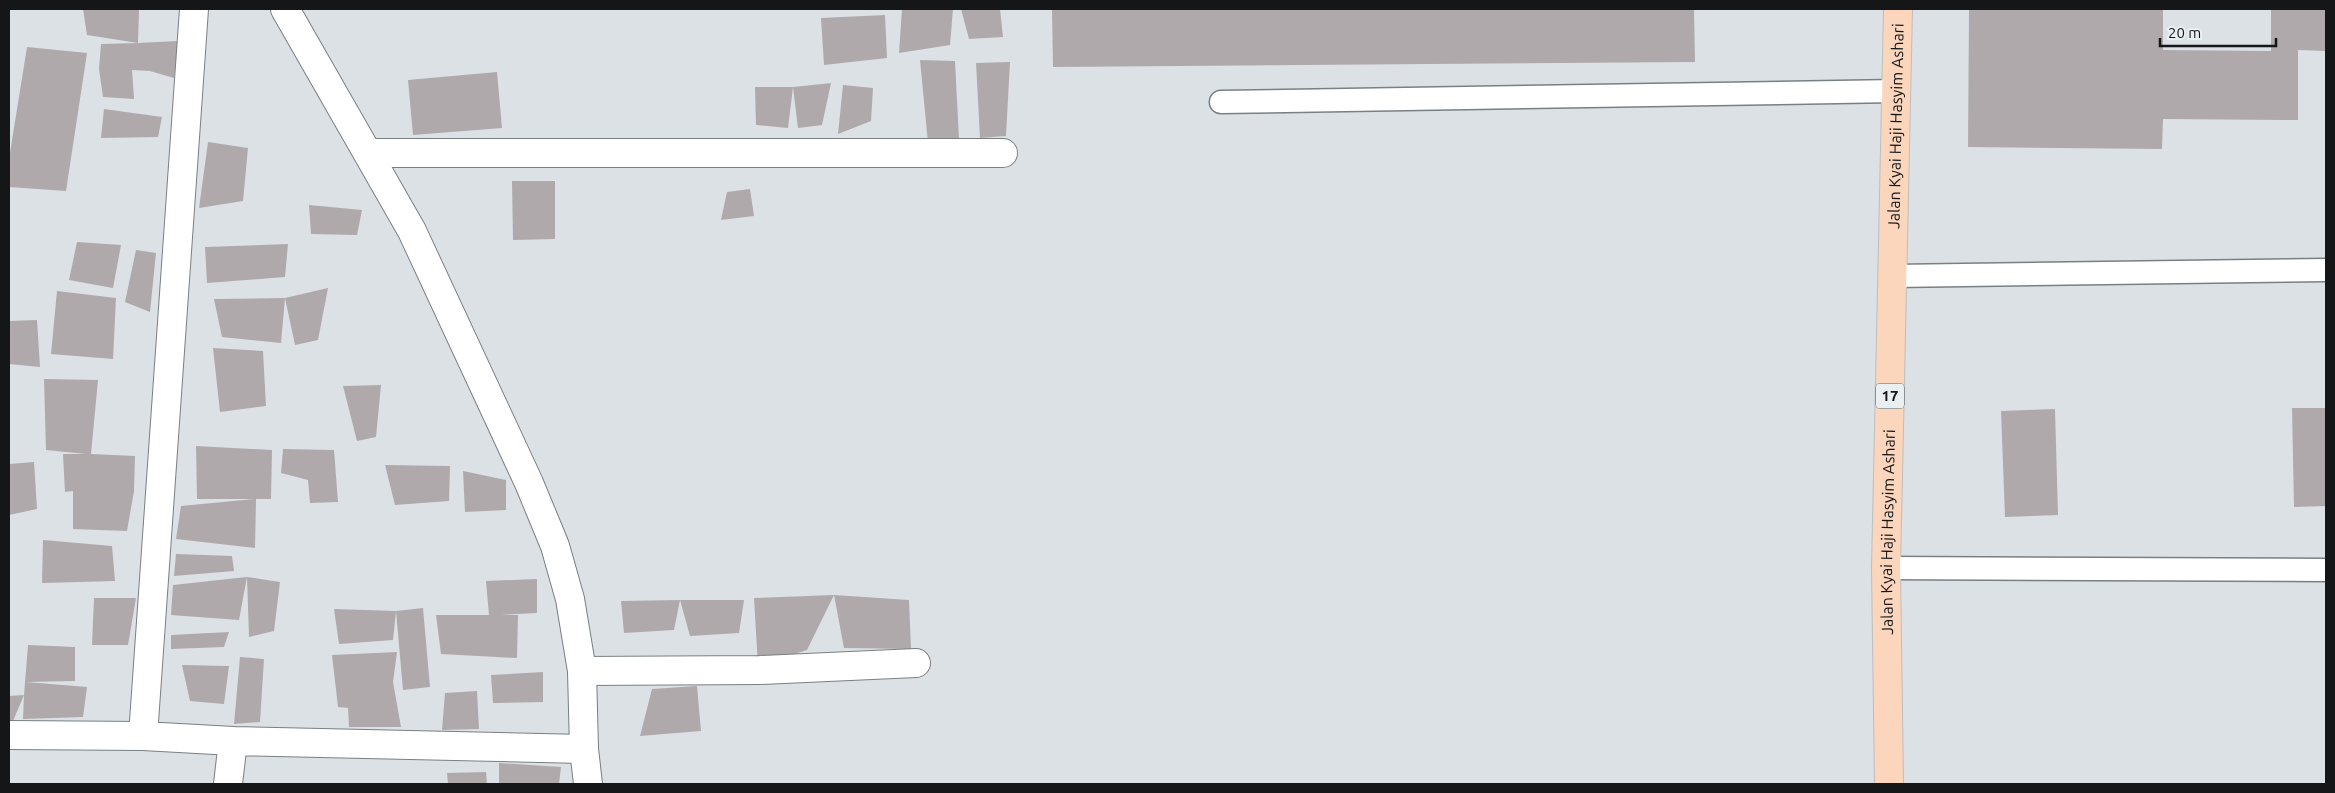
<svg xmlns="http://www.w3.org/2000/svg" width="2335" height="793" font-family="Ubuntu,sans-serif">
	<rect width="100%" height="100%" fill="#dce1e5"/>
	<path fill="#afa9ab" d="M83,9L139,10L138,43L178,41L174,78L150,71L132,70L134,99L103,97L99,69L101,44L138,43L87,35Z
		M902,9H953L950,45L899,53Z
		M961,9H1000L1003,37L969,39Z
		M1052,9H1694L1695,62L1053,67Z
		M1969,9H2163V50L2271,51V9H2326V51L2298,50V120L2163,119L2162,149L1968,147Z
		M885,15L887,58L824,65L821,18Z
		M27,47L87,53L66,191L9,187V159Z
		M920,60L955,61L959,139L928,143Z
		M1010,62L1006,136L980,138L976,63Z
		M497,72L502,128L413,135L408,80Z
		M831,83L822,125L798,128L793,87L788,128L756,125L755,87H793Z
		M843,85L873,88L871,121L838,134Z
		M104,109L162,117L158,137L101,138Z
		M208,142L248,148L243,201L199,208Z
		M512,181H555V239L513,240Z
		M750,189L754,216L721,220L727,192Z
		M309,205L362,210L357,235L311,234Z
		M77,242L121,245L113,288L69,280Z
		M288,244L285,277L207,283L205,247Z
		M136,250L156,253L150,312L125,302Z
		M328,288L318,340L295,345L285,298Z
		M57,291L116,298L113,359L51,354Z
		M285,298L281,343L222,337L214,299Z
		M37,320L40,367L9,364V321Z
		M213,348L263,351L266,406L220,412Z
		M44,379L98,380L91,454L135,456L134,491L127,531L73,529V491L65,492L63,454H86L46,450Z
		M381,385L376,437L357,441L343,386Z
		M2292,408H2326V506L2294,507Z
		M2055,409L2058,515L2005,517L2001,411Z
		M196,446L272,450L271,499H256L255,548L176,539L181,506L254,499H197Z
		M283,449L334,450L338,502L310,503L308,480L281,473Z
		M34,462L37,509L9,515V464Z
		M385,465L450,466L449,501L395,505Z
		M463,471L506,480V510L465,512Z
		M43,540L112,546L115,581L42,583Z
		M176,554L232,556L234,571L174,576Z
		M247,577L239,620L171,615L173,585L247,577L280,582L274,631L249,637Z
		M537,579V613L500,615H518L517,658L441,654L436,615H489L486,581Z
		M834,595L909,600L911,649L844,648Z
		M834,595L807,650L758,666L754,598Z
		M94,598H136L128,645H92Z
		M680,600L674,630L624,633L621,601Z
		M680,600H744L739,633L690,636Z
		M423,608L430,687L403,690L396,611L393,640L339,644L334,609L396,611Z
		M229,632L224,647L171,649V635Z
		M28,645L75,647V681L26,682L87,687L83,717L23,719L24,695L13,721H9V696L24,695Z
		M397,652L393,682L401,727H349L348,708L338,707L332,655Z
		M240,657L264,659L260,722L234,724Z
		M182,665L229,666L224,704L190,701Z
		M543,672V702L493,703L491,675Z
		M697,686L701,731L640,736L652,689Z
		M477,691L479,729L442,730L445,693Z
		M499,763L561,767L559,784H499Z
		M486,772L487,784H448L447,773Z"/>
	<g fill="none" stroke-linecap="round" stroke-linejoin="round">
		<defs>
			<path id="service" d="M1221,102L1897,91
				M1893,276L2326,270
				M1886,568L2326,570"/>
			<path id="minor" d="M368,153H1003
				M582,671L760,670L916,663
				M9,735L143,736L233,741L584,749
				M143,736L194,9
				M228,784L233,741"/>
			<path id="tertiary" d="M285,9L412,231L529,483L555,546L570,599L582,671L584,749L588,784"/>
			<g id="trunk">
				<path id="s1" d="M1889,784L1886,568L1898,9"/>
			</g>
		</defs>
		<use href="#service" stroke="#7a7f82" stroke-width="25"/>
		<use href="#minor" stroke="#7a7f82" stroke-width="30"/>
		<use href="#tertiary" stroke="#7a7f82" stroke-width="30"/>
		<use href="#trunk" stroke="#bdbebe" stroke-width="30"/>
		<use href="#service" stroke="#fff" stroke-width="22"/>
		<use href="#minor" stroke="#fff" stroke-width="28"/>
		<use href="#tertiary" stroke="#fff" stroke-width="28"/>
		<use href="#trunk" stroke="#fbd6bc" stroke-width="28"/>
	</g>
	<g text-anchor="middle" stroke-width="4.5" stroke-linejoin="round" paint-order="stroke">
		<rect fill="#eaeff2" stroke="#545759" stroke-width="1" x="1876" y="383.5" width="28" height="25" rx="4"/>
		<g font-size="15" font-weight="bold" fill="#141617">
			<text x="1890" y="401">17</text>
		</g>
		<g font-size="16" fill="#141617" stroke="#eaeff2">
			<text dy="6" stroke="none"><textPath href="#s1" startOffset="658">Jalan Kyai Haji Hasyim Ashari</textPath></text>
			<text dy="6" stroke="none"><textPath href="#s1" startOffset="252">Jalan Kyai Haji Hasyim Ashari</textPath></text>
		</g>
	</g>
	<rect width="2335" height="793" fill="none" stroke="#141617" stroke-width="20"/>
	<path d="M2160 38v8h116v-8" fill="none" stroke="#141617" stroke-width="2.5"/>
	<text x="2168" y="38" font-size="15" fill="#141617" stroke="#eaeff2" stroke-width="4" paint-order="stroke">20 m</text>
</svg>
